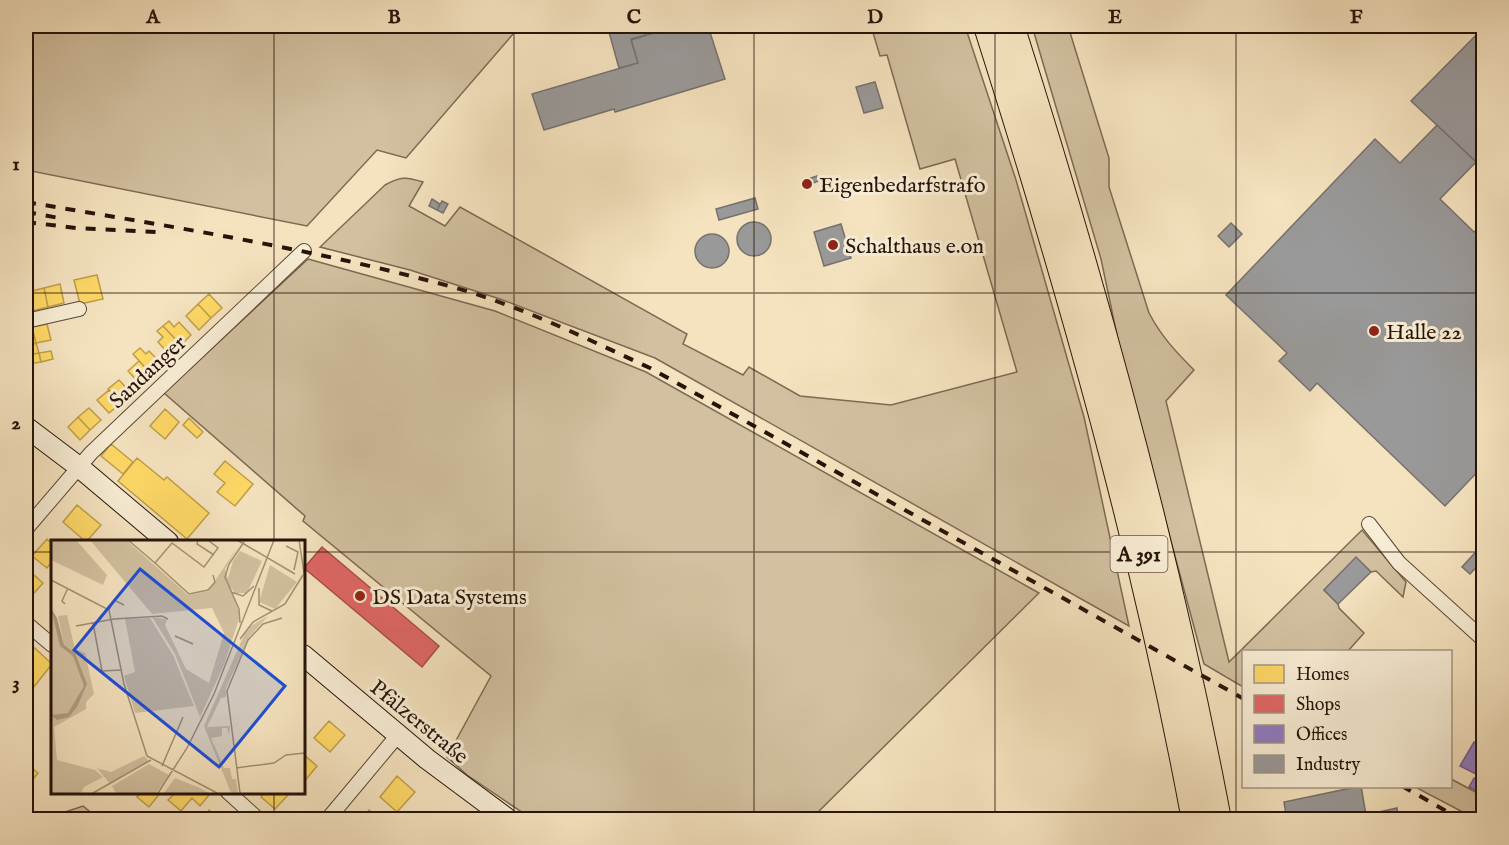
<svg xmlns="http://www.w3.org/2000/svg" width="1509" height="845" font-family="'IM FELL English',serif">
	<rect width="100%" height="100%" fill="#f5e3bf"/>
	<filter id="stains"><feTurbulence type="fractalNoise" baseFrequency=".00333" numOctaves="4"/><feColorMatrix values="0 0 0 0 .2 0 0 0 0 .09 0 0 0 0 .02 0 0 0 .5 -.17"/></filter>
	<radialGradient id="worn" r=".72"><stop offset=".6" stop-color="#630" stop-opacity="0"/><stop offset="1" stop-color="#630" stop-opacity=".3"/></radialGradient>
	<path fill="#d2c0a0" stroke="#7c6a54" stroke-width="1.5" d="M26,26H520L406,158L377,150L307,226L26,170Z
		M871,26H965L1016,180L1084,417L1129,626L655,358L500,299L410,270L320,247L385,185C401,176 407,177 423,182L409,206L445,226L460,207L687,334L683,344L743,375L749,367L800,396L891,405L1017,372L955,159L920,169L887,55L880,56Z
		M1032,26H1068L1109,158V187L1149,313C1161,336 1176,352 1194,370L1166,401L1229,662L1362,530L1406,582L1403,597L1376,571L1371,572L1356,558L1324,590L1338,604L1339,608L1364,633L1348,651L1244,652L1243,687L1204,664L1122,359L1101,259Z
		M308,259L495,311L646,372L1039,593L811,819H532L467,775L447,757L491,676L303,521L305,516L164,393Z
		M1451,779L1483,796V819H1476L1415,787L1450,786Z
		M83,806L99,819H44Z"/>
	<path fill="#ffd966" stroke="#be9e4a" stroke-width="1.5" d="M97,275L103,299L80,304L74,280Z
		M60,284L64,303L48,307L44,288Z
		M44,288L48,307L32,311L28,292Z
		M209,294L222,308L211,318L198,304Z
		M198,304L211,318L199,330L186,316Z
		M169,321L174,327L179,322L191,335L181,345L163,326Z
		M47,324L51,340L36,343L32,327Z
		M163,326L181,345L170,355L158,342L163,337L157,331Z
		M32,327L36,343L26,346V329Z
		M36,343L39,353L33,354L31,345Z
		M140,348L146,354L149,351L162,364L151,374L133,354Z
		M51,351L53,359L41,362L39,353Z
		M39,353L41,362L30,364L28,355Z
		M139,361L151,374L140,384L128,371Z
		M119,380L131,393L121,403L108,389Z
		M109,390L121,403L109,413L97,400Z
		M89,408L101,420L90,430L78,417Z
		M165,409L179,422L165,439L150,426Z
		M78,417L90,430L80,440L68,427Z
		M189,418L203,432L197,438L183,425Z
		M111,444L133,462L123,474L101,456Z
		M137,458L164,480L167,477L209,513L187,539L118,481Z
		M225,461L253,484L235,506L217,492L225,483L214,474Z
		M26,481L33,488L26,497Z
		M77,505L101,525L86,542L63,522Z
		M47,539L52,544V561L47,568L32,556Z
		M26,568L43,583L27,601L26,599Z
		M26,640L52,664L33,688L26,682Z
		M329,721L345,735L330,752L314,738Z
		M303,754L317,766L303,783Z
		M26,763L38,773L26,788Z
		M397,776L415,792L397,812L380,797Z
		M141,792H161L149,807L137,797Z
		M172,792H206L209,795L200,806L192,798L181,811L168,800L174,794Z
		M265,792H285L288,795L275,809L261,797Z
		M209,810L220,820H201Z
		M369,810L381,820H361Z"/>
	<path fill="#e06666" stroke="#a84d4a" stroke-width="1.5" d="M322,547L439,646L422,667L304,568Z"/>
	<path fill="#8e7cc3" stroke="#6f5c8b" stroke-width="1.5" d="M1474,742L1484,747V795L1469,787L1474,778L1478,779L1480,776L1460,766Z"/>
	<path fill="#999" stroke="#76716e" stroke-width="1.5" d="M632,26H644L646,35L631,39L638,63L619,68L609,32Z
		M669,26H708L725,79L615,112L614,109L544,130L532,94L638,63L631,40L670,28Z
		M1484,27V169L1411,101Z
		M875,82L883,108L864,113L856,87Z
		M1437,125L1476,162L1440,199L1474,232L1484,223V465L1445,506L1317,383L1310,391L1279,361L1287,353L1226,295L1375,139L1400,163Z
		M817,176L818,181L804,187L802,181Z
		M755,198L758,209L719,220L716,209Z
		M432,199L440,204L437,210L429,206Z
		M442,201L448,204L443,213L437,210Z
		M737 239a17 17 0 1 1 34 0a17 17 0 1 1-34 0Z
		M1231,223L1242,234L1229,247L1218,236Z
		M841,224L851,258L824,266L814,232Z
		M695 251a17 17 0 1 1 34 0a17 17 0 1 1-34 0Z
		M1484,543V559L1470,574L1462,567Z
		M1356,557L1371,572L1338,604L1324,590Z
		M1361,786L1366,815L1397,808L1399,820H1287L1284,802Z"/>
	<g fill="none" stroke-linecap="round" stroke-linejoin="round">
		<defs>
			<path id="street" d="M26,321L79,309
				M1369,524L1399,563L1484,640
				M26,529L91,453L304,251
				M26,623L52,645
				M228,792L259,820
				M327,820L398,735"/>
			<path id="secondary" d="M26,427L79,467L168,542
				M303,655L427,759L509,820"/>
			<path id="highway" d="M987,26C1070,287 1145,550 1195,820
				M1011,26C1094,286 1167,550 1218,820"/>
		</defs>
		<use href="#street" stroke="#5a4736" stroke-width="16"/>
		<use href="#secondary" stroke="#261308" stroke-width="22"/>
		<use href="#highway" stroke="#261308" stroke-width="28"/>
		<use href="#street" stroke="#f8edd5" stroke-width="14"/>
		<use href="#secondary" stroke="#f8edd5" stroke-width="20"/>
		<use href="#highway" stroke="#f5e3bf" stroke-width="26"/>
		<path stroke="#261308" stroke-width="4" stroke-dasharray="10 10" stroke-linecap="butt" d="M26,202C167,226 310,248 449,286C519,305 585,338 650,368L1244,699
			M26,212L59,218
			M26,222L76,228L157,232
			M1402,786L1462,820"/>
	</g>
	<path fill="none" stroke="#261308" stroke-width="1.5" stroke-opacity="0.55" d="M274,26V542M514,26V820M754,26V820M995,26V820M1236,26V820M26,293H1484M26,552H52M303,552H1484M274,792V820"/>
	<g fill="#8f2418" stroke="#f8edd5" stroke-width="2">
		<circle cx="807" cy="184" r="6"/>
		<circle cx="833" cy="245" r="6"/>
		<circle cx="1374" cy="331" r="6"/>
		<circle cx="360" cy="596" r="6"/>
	</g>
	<g text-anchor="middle" stroke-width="6" stroke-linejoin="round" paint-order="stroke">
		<rect fill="#f8edd5" stroke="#655446" stroke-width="1.5" x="1110.5" y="536" width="57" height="36" rx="4.5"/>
		<g font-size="21" font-weight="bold" fill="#261308">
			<text x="1139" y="561">A 391</text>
		</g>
		<g font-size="22" fill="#261308" stroke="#f8edd5" text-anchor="start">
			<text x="819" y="192">Eigenbedarfstrafo</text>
			<text x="845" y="253">Schalthaus e.on</text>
			<text x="1386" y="339">Halle 22</text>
			<text x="372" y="604">DS Data Systems</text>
		</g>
		<g font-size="22" fill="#261308" stroke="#f8edd5">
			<text transform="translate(147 371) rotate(-43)" y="8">Sandanger</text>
			<text transform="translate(420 721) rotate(39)" y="8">Pfälzerstraße</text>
		</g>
	</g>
	<g transform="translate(51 540)">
		<rect width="254" height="254" fill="#f5e3bf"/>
		<path d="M0,0H25L56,35L52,45L0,20ZM39,0H75L137,55L157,51L186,8L174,29L189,76L173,125L149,177L124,114L101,77L116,79L114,85L135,129L158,143L173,93L161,68L101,74ZM189,11L211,21L196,53H184L176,42L182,21ZM219,25L246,42L224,69L208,62ZM0,70L13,105L7,76L16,75L24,109L34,113L43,154L35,162V169L3,187L6,220L44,230L52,237L33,247L30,253H0ZM217,76L198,97L175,148V157L170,158L156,187L179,186L178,195L176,188H171V196L160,198L173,228H179L181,239H185L187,253H180L153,186L193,95L198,87ZM99,78L122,115L143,166L84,173L73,136L84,132L74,79ZM93,216L98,221L59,244L46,228L60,232ZM98,224L118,235L105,253H65L61,246ZM124,238L149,248L158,253H113Z" fill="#d2c0a0"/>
		<path d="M0,68L6,78L13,105L24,113L36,144L26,167L18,177L6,180L0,175L17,173L33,146L22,116L9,106Z" fill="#af9c81"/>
		<path fill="none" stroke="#a29076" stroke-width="1.5" d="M77,0L104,23L121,3L153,27L167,8L157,0M147,0L146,4L163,15M186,0L244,34M248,0L254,39M235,6L247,12L243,30M104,23L138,54L157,50L164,42L162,35M0,40L58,70L73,144L96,216L166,253M208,48V65L221,71M180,52L192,56L203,46M14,64L11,61L17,48M58,70L63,60L73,65M42,83L51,131L70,130M189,83L188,69L174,37L178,24L193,2M25,86L63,79L111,76L117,79M124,96L142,104M189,99L202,82L234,64L252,35M111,226L132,177M185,228L223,223L235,215L254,213M42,253L100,220M107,253L136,208L163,154L223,0M189,253L176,151L197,100L212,84L231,78"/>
		<path fill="#1d4ed8" fill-opacity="0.15" stroke="#1d4ed8" stroke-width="3" d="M89,29L234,146L168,227L23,110Z"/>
		<rect width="254" height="254" fill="none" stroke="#261308" stroke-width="3"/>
	</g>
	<rect width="1509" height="845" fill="none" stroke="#f5e3bf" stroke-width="66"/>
	<rect x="1242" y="650" width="210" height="138" fill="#f8edd5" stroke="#a49683" stroke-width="1.5"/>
	<rect x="1254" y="665" width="30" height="18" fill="#ffd966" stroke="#a49683" stroke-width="1.5"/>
	<text x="1296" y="680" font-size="18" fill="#261308">Homes</text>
	<rect x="1254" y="695" width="30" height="18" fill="#e06666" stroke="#a49683" stroke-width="1.5"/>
	<text x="1296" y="710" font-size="18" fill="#261308">Shops</text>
	<rect x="1254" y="725" width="30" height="18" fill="#8e7cc3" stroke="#a49683" stroke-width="1.5"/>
	<text x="1296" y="740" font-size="18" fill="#261308">Offices</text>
	<rect x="1254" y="755" width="30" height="18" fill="#999999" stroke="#a49683" stroke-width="1.5"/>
	<text x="1296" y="770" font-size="18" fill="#261308">Industry</text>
	<rect x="33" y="33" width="1443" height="779" fill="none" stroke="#261308" stroke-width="2"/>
	<g font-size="20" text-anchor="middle" font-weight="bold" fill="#261308">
		<text x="153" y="23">A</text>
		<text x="394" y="23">B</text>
		<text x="634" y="23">C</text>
		<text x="875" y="23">D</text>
		<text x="1115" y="23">E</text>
		<text x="1356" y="23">F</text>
		<text x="16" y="170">1</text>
		<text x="16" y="429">2</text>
		<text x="16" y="689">3</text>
	</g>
	<rect width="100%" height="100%" filter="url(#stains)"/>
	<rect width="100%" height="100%" fill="url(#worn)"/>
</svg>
